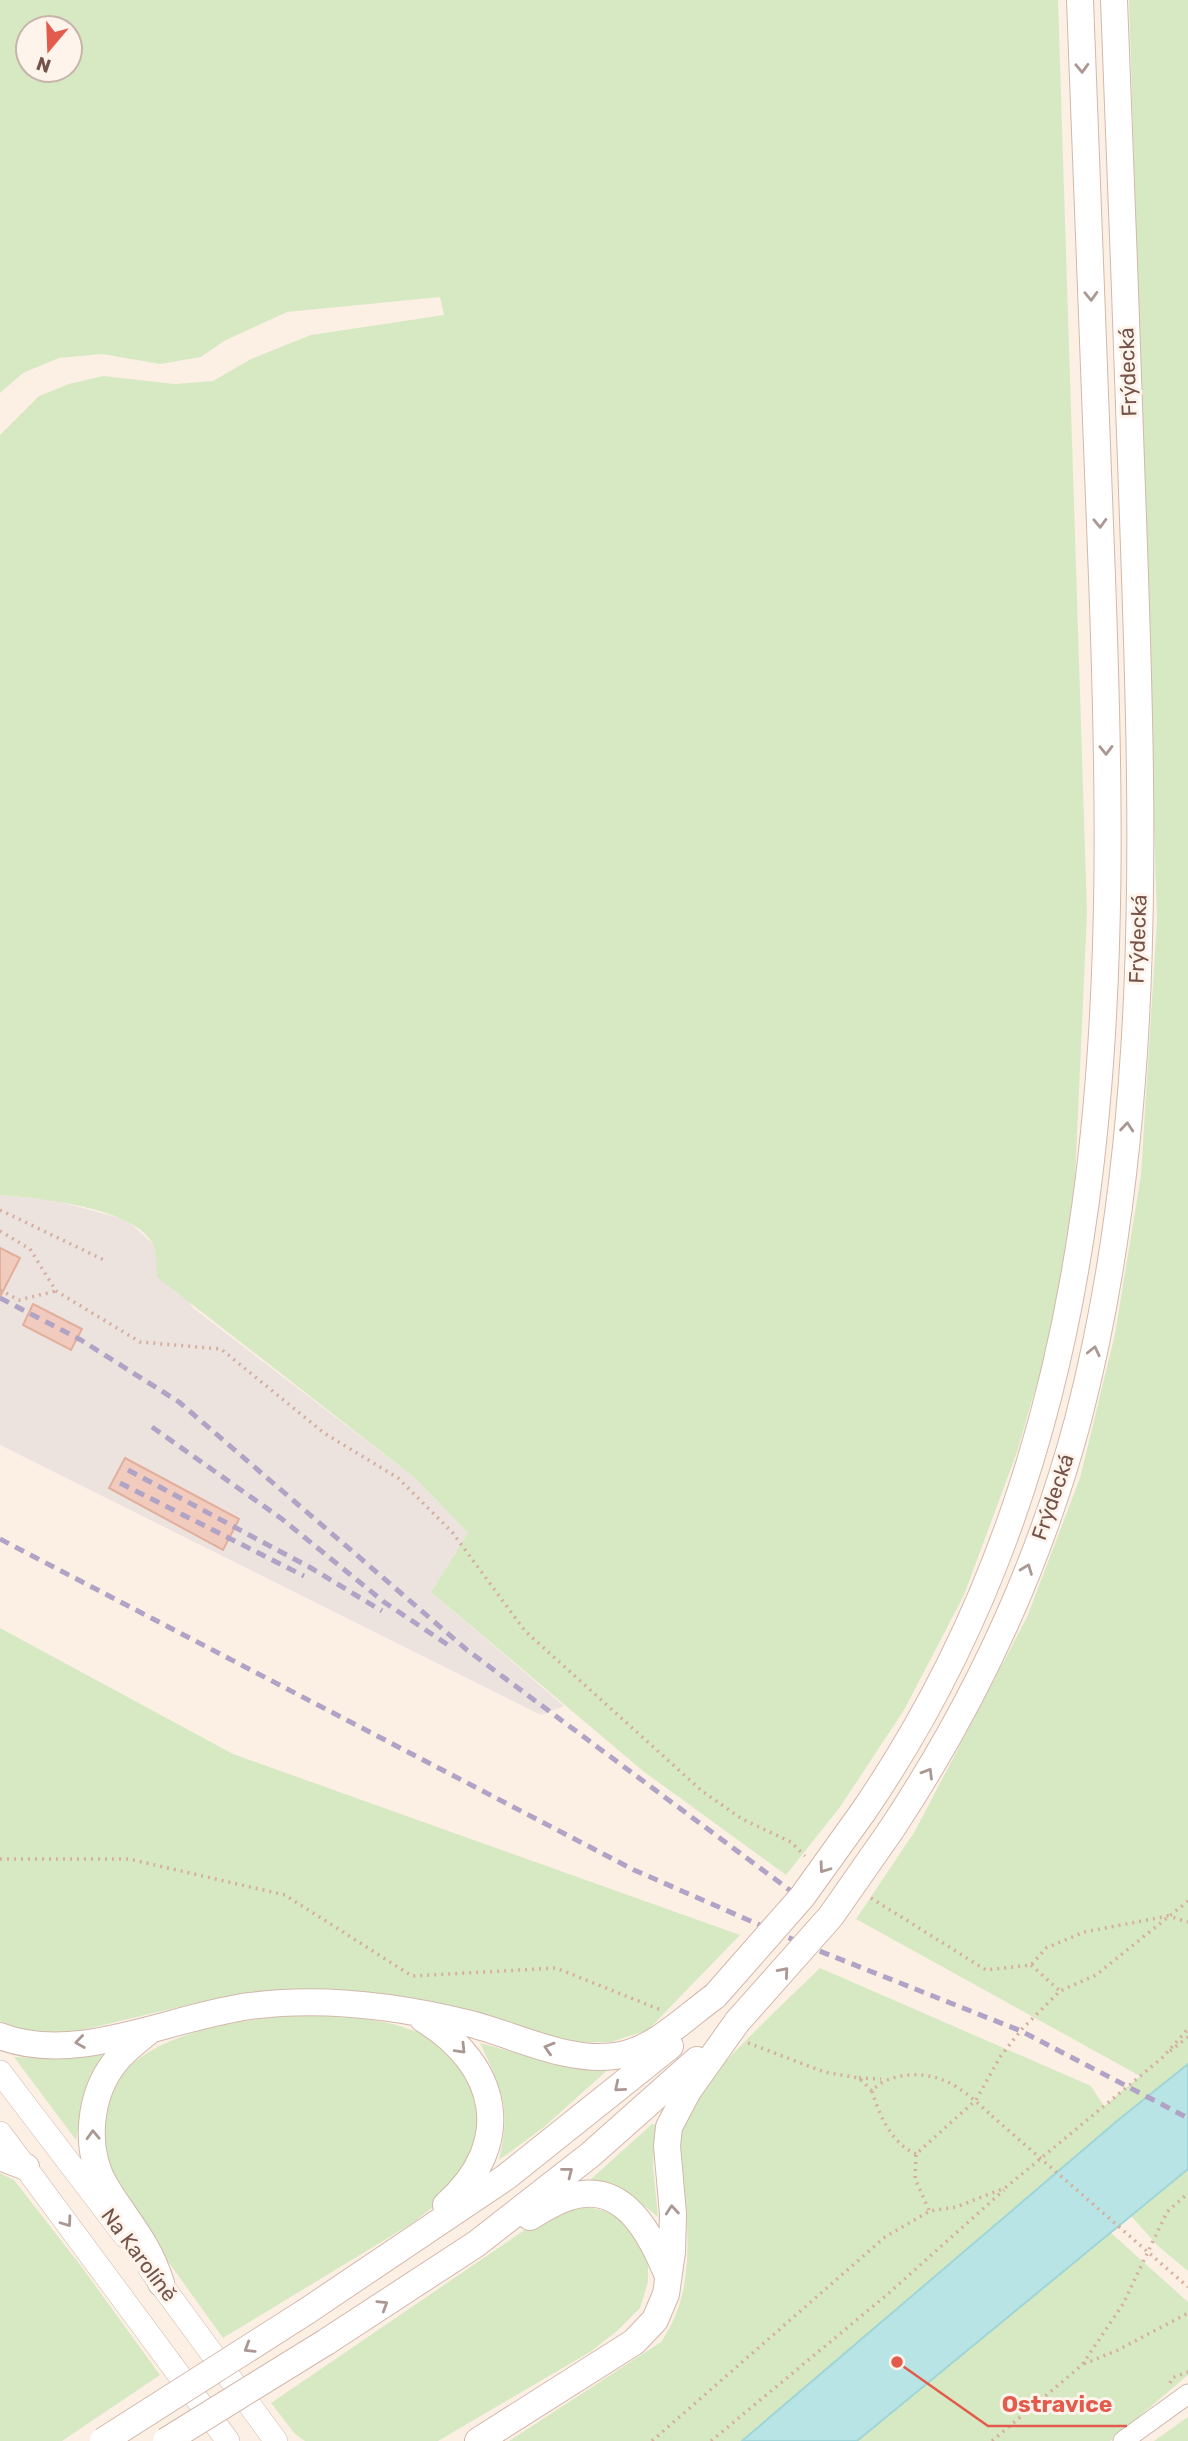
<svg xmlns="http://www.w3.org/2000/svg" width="1188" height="2441" font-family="Rubik,sans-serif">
	<rect width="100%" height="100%" fill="#fcf0e5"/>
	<path fill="#ece3df" d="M0,1195L53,1200L127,1220L153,1244L193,1308L415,1478L468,1533L431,1592L564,1706L541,1715L0,1445Z"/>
	<path fill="#d7e9c3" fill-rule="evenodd" d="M0,0H1058L1087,913L1075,1179L1055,1321L1017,1452L964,1595L904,1710L840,1807L786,1875L643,1771L431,1592L468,1533L415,1478L157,1277C156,1268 157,1252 153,1244C134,1207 38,1198 0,1195V435L39,396L69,384L103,376L175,384L213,381L251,359L311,335L444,315L440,297L287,312L224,341L201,357L160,364L102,354L59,358L23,373L0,393ZM28,28H70V70H28Z
		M1129,0H1188V2064L1117,2121L742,2441H509L661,2342C685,2307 689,2269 687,2226C684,2190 671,2157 681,2121C692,2087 791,1997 820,1968L1091,2086L1104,2106L1140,2076L856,1919L915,1831L1027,1617L1080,1478L1115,1334L1141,1175L1157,920Z
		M0,1628L233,1754L740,1935L648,2030L611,2042H572L305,1989L200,2002L57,2036L17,2030L0,2021Z
		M297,2015H347L393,2024L424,2034L448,2049L479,2103V2142L445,2198L411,2224L223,2338C195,2299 167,2260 139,2221C130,2208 114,2192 109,2177C67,2047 203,2023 297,2015Z
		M480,2043L556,2064L612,2066L544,2127L499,2160C511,2106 503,2092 480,2043Z
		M103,2054L82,2109L76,2140L14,2057L63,2059Z
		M652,2124L656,2125L653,2167L658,2217L625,2190L590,2180Z
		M1188,2169V2271L1158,2246L1131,2216Z
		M0,2173L14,2180L81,2266L160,2375L62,2441H0Z
		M586,2206L611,2213L630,2227L648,2262V2282L640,2308L617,2331L590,2352L438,2441H305L295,2434L271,2403L551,2212Z
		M1110,2232L1188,2302V2375L1110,2441H857Z
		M1188,2417V2441H1154Z"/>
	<path fill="#b9e4e5" stroke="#a0d5d7" stroke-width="2" d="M1188,2064V2169L857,2441H742L1117,2121Z"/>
	<path fill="#f1cbbd" stroke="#e3af9d" stroke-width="2" d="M0,1248L20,1258L0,1297Z
		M33,1304L82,1329L71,1350L23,1325Z
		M125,1458L239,1519L223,1550L109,1488Z"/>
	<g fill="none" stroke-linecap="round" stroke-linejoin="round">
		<defs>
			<path id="minor" d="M1123,2441L1188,2394"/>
			<path id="tertiary" d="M0,2072L125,2236
				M0,2133L228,2441
				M150,2269L276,2441"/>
			<path id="secondary" d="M863,1812C1122,1434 1118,989 1101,551C1094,367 1087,184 1080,0
				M891,1830C974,1705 1039,1566 1078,1420C1152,1136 1144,838 1134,547C1127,365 1122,182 1114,0
				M423,2019C499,2065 516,2143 446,2205
				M148,2032C137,2041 125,2050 116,2061C89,2094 83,2149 106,2187C128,2223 148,2242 161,2283
				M0,2036C77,2066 172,2016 250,2006C324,1996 399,2006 471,2024C517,2036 572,2065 621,2055C656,2048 687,2016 715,1996
				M0,2157L26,2167
				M530,2217C542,2210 555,2201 569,2197C625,2179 651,2236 668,2276
				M307,2311L506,2177L670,2046
				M326,2342L476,2244L590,2155L697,2060
				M478,2441L634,2342L655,2320L666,2294L672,2252L673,2214L667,2146L669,2127L688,2091L737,2022"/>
		</defs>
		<use href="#minor" stroke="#cfb8ae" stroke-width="21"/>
		<use href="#tertiary" stroke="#cfb8ae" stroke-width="24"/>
		<use href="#secondary" stroke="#d2b8ab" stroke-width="28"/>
		<path stroke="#d6aea0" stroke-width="3.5" stroke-dasharray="2 5" stroke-linecap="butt" d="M0,1210L104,1260
			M0,1231L30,1249L56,1291L140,1342L221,1349L324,1433L398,1478L452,1532L525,1631L702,1791L742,1819L791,1842L805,1856
			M0,1290L19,1300L56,1291
			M0,1859H129L285,1895L412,1976L556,1968L661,2010
			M871,1898L986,1970L1031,1965L1046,1948L1084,1932L1168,1916L1188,1922
			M1031,1965L1060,1991
			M748,2043L824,2072L859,2078L872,2091
			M1170,2051L1188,2037
			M859,2078L881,2079
			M916,2154C892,2144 879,2115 872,2091C887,2073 921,2071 943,2080C961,2087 978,2103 992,2116
			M929,2210L915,2179L916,2154L976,2100L1000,2057L1022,2029L1060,1991L1096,1975L1188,1901
			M1084,2364L1118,2350L1188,2313
			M1170,2383L1172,2378L1188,2372
			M652,2441L885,2237L930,2211L956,2207L1005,2188L1162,2058L1188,2029
			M711,2441L889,2293L1004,2190
			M992,2441L1082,2365L1123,2304L1167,2212L1188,2193"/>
		<use href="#minor" stroke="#fff" stroke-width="19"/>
		<use href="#tertiary" stroke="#fff" stroke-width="23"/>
		<use href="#secondary" stroke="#fff" stroke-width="26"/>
		<path stroke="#b1a3c5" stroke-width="5" stroke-dasharray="10 7" stroke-linecap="butt" d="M0,1298L81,1340L179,1402L467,1650L795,1894
			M152,1427L282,1519L384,1602L451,1647
			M128,1470L311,1568L382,1611
			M120,1483L304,1576
			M0,1539L634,1870L817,1950L1021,2031L1188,2118"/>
		<defs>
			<path id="secondary-bridge" d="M715,1996L802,1897L863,1812
				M737,2022L831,1916L891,1830
				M103,2441L307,2311
				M166,2441L326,2342"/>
		</defs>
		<use href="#secondary-bridge" stroke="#d2b8ab" stroke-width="28" stroke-linecap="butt"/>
		<path stroke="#d6aea0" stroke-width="3.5" stroke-dasharray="2 5" stroke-linecap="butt" d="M992,2116L1188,2287"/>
		<use href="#secondary-bridge" stroke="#fff" stroke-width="26"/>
	</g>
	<defs><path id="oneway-chevron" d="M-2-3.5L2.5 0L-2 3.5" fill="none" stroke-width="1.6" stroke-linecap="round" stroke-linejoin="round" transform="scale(1.75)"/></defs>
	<g stroke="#ac9892">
		<use href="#oneway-chevron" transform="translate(1082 68) rotate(88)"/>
		<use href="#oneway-chevron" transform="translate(1091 296) rotate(88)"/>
		<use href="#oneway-chevron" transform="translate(1100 523) rotate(88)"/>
		<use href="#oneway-chevron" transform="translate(1106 750) rotate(89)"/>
		<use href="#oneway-chevron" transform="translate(1127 1127) rotate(-85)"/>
		<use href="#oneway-chevron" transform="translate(1094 1351) rotate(-77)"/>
		<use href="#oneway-chevron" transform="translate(1027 1569) rotate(-69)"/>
		<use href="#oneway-chevron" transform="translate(928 1773) rotate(-59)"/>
		<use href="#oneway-chevron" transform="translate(824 1868) rotate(126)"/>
		<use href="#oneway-chevron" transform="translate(784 1972) rotate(-49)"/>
		<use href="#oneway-chevron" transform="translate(80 2042) rotate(172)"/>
		<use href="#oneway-chevron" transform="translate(549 2048) rotate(-163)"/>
		<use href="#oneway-chevron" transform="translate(461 2049) rotate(46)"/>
		<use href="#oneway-chevron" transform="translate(619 2087) rotate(140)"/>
		<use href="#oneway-chevron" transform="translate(93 2135) rotate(-92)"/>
		<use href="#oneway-chevron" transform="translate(568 2172) rotate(-38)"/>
		<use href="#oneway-chevron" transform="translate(672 2210) rotate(-95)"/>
		<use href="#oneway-chevron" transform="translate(67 2222) rotate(54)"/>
		<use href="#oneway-chevron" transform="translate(383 2305) rotate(-32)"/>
		<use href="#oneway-chevron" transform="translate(249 2348) rotate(148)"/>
	</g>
	<g text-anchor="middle" stroke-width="6" stroke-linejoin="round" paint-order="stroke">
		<g font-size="21" fill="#74544a" stroke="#fff4eb">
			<text transform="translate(1128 372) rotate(-92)" y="7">Frýdecká</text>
			<text transform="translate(1138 939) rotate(-88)" y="7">Frýdecká</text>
			<text transform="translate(1053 1497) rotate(-71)" y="7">Frýdecká</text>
			<text transform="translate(139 2255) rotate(53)" y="7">Na Karolíně</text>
		</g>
	</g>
	<path fill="none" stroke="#e35b4c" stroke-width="2.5" d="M897 2362L988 2426H1127"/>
	<circle fill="#e35b4c" stroke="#fff4eb" stroke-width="2.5" cx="897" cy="2362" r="7"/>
	<g font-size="23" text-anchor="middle" font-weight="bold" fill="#e35b4c" stroke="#fff4eb" stroke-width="6" stroke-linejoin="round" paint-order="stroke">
		<text x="1057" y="2412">Ostravice</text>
	</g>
	<g transform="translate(49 49) rotate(199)"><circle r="33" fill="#fff4eb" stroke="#c7b4ab" stroke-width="2"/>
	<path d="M0-5L12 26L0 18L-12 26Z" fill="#e35b4c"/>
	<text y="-10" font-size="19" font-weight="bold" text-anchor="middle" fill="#74544a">N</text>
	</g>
</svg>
